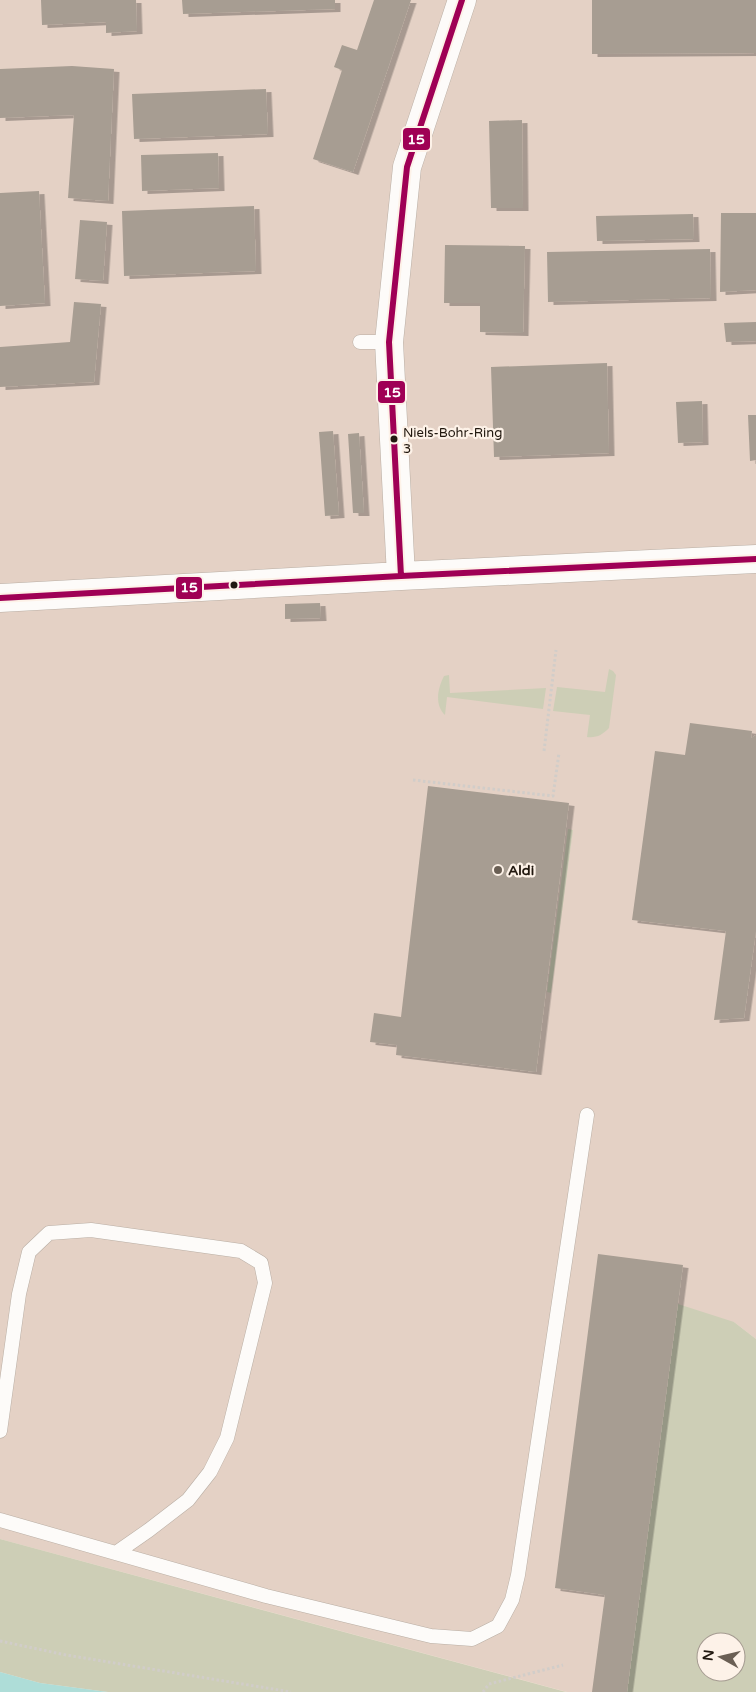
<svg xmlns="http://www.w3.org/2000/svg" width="756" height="1692" font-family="'Varela Round',sans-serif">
	<defs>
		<filter id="shadow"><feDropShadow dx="5.5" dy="3" stdDeviation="0" flood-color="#0004"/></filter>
	</defs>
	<rect width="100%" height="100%" fill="#f1e3d5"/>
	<path fill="#e4d1c5" d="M0,0H756V1339L734,1322L639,1599L627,1692H567L0,1539Z"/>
	<path fill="#cdceb6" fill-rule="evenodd" d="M609,669L613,671L616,675L609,728C602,735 597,738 587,737L590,715L553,711L557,687L605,692Z
		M449,675L450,693L546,688L543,709L447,697L445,715C434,704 438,688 444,676Z
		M568,829L573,830L551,993L547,992Z
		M678,1304L734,1322L756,1339V1692H627ZM706,1642H736V1672H706Z
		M0,1539L566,1692H108L40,1683L0,1672Z"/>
	<path fill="#aeddd8" d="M0,1672L40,1683L108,1692H0Z"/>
	<path fill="#a79d92" filter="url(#shadow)" d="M41,0H136L137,31L106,33V22L42,25Z
		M182,0H335V9L183,14Z
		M374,0H411L353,172L313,159L342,70L334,67L342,45L357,50Z
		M592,0H756V53L592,54Z
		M72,66L114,69L108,201L68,198L74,115L0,118V69Z
		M266,89L268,134L134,139L132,94Z
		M522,120L523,208H491L489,121Z
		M218,153L219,188L142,191L141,155Z
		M39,191L45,303L0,306V193Z
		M254,206L256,271L124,276L122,211Z
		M721,213H756V290L720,292Z
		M693,214L694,239L597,241L596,216Z
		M80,220L107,222L103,281L75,279Z
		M445,245L525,246L523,333L480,332V303H444Z
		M710,249L711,298L548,302L547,252Z
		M74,302L101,304L94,382L0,387V347L70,342Z
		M756,322V341L726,342L724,323Z
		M607,363L609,453L494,457L491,367Z
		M702,401L703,442L678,443L676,402Z
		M748,415H756V460L750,461Z
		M333,431L339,515L325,516L319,432Z
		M359,433L364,513H353L348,434Z
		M320,603L321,618L285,619V604Z
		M690,723L752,731L751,738L756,735V931L744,1018L714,1020L726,931L632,920L655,751L685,755Z
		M428,786L569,803L536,1072L396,1055L397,1045L370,1042L374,1013L401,1017Z
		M598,1254L683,1265L627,1692H592L605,1595L555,1588Z"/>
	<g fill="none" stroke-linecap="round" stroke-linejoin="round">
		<defs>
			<path id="service" d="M360,342H389
				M0,1431L19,1294L29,1252L49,1233L91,1230L241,1251L261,1263L265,1283L227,1438L210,1472L188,1500L149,1530L116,1553
				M0,1520L266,1596L431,1636L472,1639L498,1626L512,1600L518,1575L587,1115"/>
			<path id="tertiary" d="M401,576L389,342L407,167L462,0
				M0,598L401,576L756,559"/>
		</defs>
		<use href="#service" stroke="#b9aea4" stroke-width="15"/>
		<use href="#tertiary" stroke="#b9aea4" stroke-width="29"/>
		<path stroke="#d1cdc9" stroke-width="3" stroke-dasharray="2.5 2.5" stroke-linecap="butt" d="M544,751L556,650
			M413,780L553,796L559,753
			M0,1641L66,1655L291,1692
			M483,1692L489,1684L563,1665"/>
		<use href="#service" stroke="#fdfbf9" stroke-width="14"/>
		<use href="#tertiary" stroke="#fdfbf9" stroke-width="28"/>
		<defs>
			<path id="bus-1" d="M401,576L389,342L407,167L462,0
				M0,598L401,576L756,559"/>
		</defs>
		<use href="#bus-1" stroke="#fdf2e8" stroke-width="10"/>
		<use href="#bus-1" stroke="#9f0055" stroke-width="6"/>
	</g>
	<g fill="#21180f" stroke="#fdf2e8" stroke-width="2">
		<circle cx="394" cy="439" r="4.5"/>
		<circle cx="234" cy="585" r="4.5"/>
	</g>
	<circle fill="#6a5f54" stroke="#fdf2e8" stroke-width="2" cx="498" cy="870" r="5"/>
	<g text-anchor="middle" stroke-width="4.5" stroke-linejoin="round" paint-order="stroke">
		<g font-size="13" fill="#21180f" stroke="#fdf2e8" text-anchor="start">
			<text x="403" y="437">Niels-Bohr-Ring<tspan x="403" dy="16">3</tspan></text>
		</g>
		<g font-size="14" font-weight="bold" fill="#21180f" stroke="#fdf2e8" text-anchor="start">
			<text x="508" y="875">Aldi</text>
		</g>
	</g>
	<g stroke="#fdf2e8" stroke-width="2">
		<rect x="402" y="127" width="29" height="24" rx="5" fill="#9f0055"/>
		<rect x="377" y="380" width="29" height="24" rx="5" fill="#9f0055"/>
		<rect x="175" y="576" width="28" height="24" rx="5" fill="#9f0055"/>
	</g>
	<g font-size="14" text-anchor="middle" font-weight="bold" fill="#fff">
		<text x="416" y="144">15</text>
		<text x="392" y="397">15</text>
		<text x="189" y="592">15</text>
	</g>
	<g transform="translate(721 1657) rotate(278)"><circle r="24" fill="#fdf2e8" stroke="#a59b91"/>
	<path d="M0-4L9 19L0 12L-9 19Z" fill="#6a5f54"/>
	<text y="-8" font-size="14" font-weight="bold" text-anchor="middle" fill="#21180f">N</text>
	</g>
</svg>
